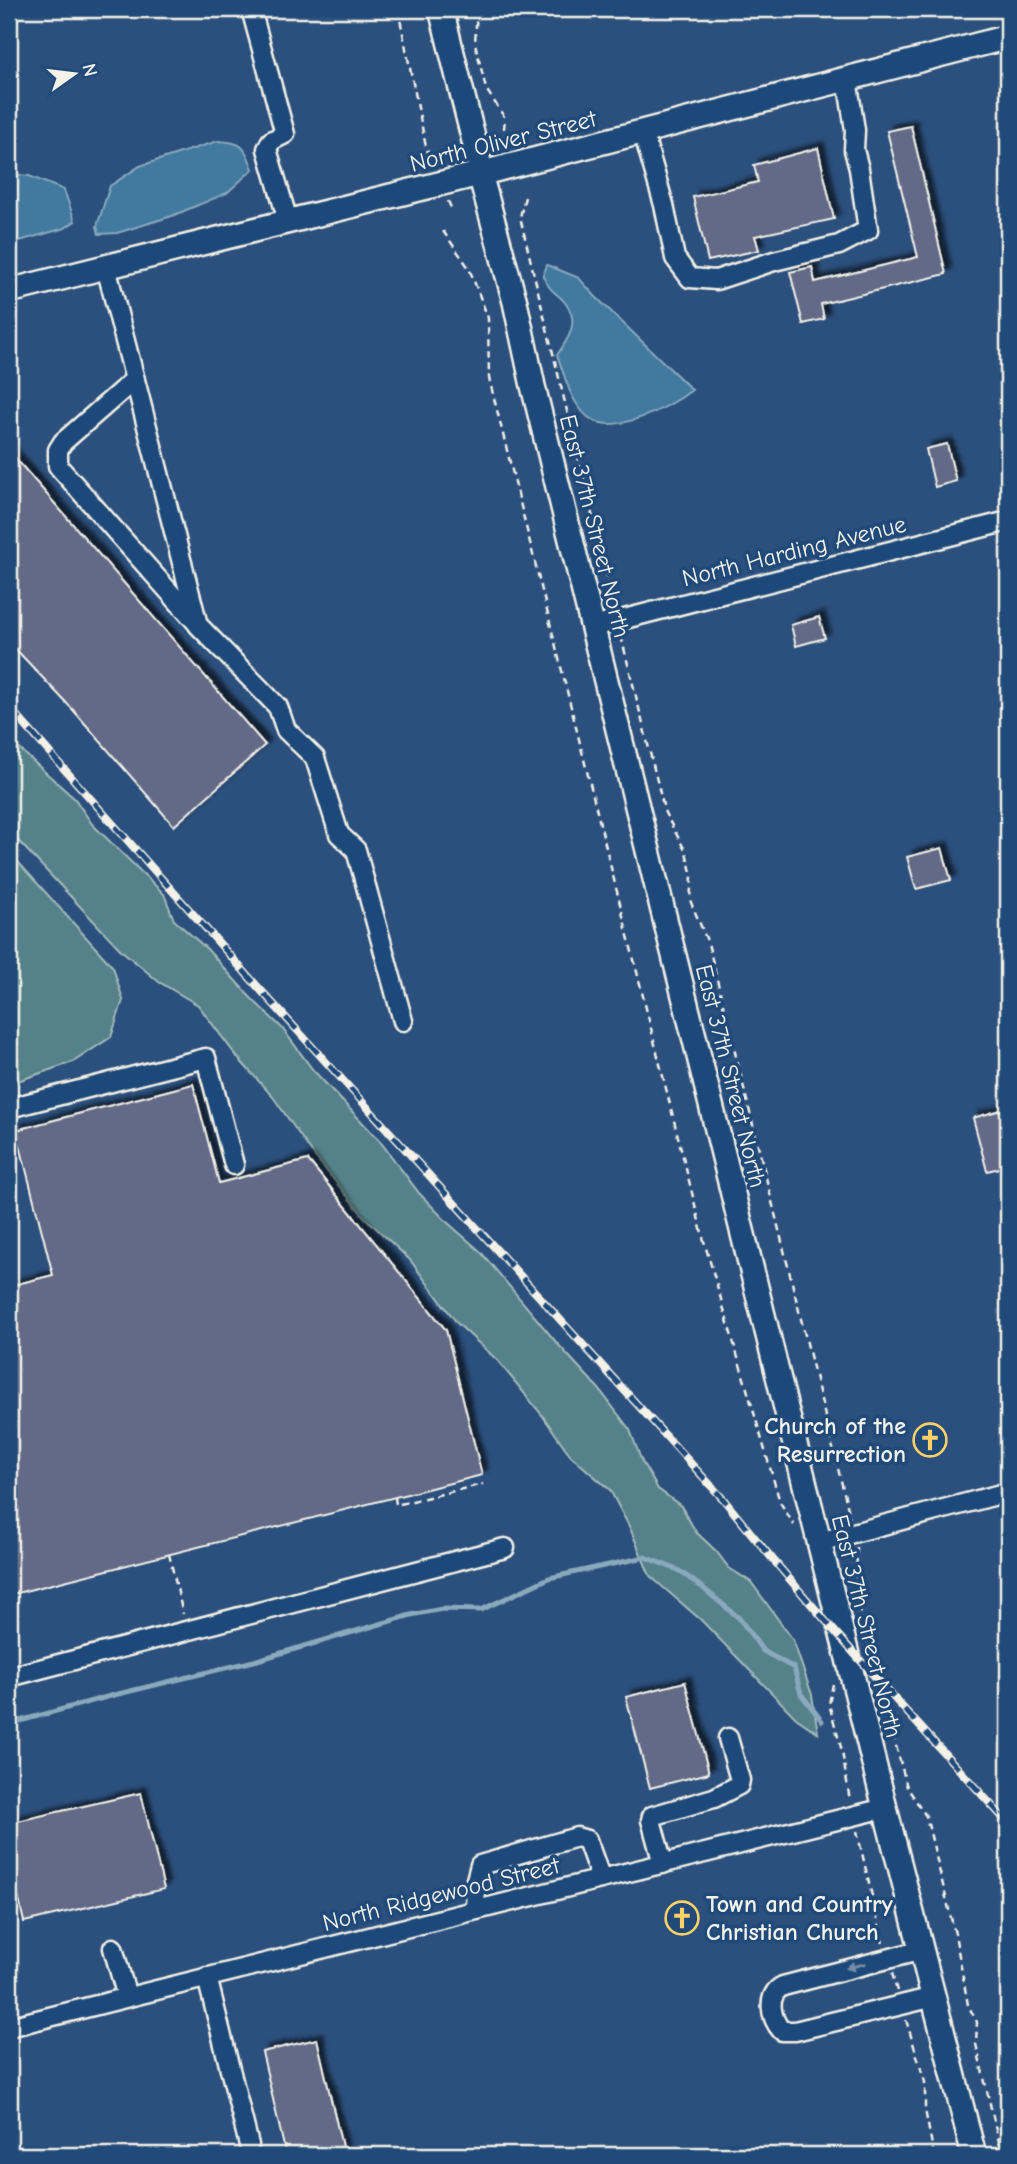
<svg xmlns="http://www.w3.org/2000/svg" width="1017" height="2164" font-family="'Comic Neue',sans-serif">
	<defs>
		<filter id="shadow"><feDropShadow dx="5.5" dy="-5.5" stdDeviation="2" flood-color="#0009"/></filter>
	</defs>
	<rect width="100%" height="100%" fill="#2c507d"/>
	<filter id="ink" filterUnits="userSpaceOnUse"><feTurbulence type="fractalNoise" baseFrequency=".0143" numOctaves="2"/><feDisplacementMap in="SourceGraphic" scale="14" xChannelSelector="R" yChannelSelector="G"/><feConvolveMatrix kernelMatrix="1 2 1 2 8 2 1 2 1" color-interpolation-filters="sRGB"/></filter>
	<g filter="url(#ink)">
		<path fill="#55828a" stroke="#a4bab9" stroke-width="2" d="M9,733L14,744L75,799L92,824L164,894L174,920L207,949L251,998L282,1028L313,1070L379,1140L419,1193L448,1223L480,1251L556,1342L599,1389L630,1430L642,1462L658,1489L681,1506L696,1532L716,1551L729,1568L751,1582L793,1640L812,1695L818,1733L796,1718L701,1620L650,1576L630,1528L610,1490L571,1456L542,1415L498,1361L457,1323L410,1260L364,1217L315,1157L273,1097L238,1058L198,1005L159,982L121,950L9,831Z
			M9,852L113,967L123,1000L111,1037L73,1062L9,1084Z"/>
		<path fill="#42799f" stroke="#89a9bc" stroke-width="2" d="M218,141C243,142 244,146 253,169L227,193L172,216L117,233L99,234L97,226L110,186L140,166Z
			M9,174L29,176L64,190L75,221L65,228L9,244Z
			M547,265L579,278L595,296L692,390C671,406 613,438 588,417C570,402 565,376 557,355C567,341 579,324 568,307C560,293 551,295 543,276Z"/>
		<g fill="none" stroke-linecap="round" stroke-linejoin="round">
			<path stroke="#89a9bc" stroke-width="5" d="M9,1724L114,1695L254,1661L411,1615L442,1609L481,1610L549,1578L645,1557L678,1570L703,1588L739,1618L763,1651L794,1668L801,1694L822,1721"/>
		</g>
		<path fill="#626a87" stroke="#f4f1e8" stroke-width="2" filter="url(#shadow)" d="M911,126L946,274L821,304L824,319L803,324L790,272L812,267L815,282L918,257L887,131Z
			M818,148L834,219L755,236L759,250L708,261L693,197L758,182L754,165Z
			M947,444L956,481L935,487L926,449Z
			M9,451L265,745L174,826L74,711L9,642Z
			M819,617L825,638L796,646L791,625Z
			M942,848L951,880L916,889L907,857Z
			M193,1084L219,1183L308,1160L446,1330L482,1475L13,1594L9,1576V1286L53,1275L16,1130Z
			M1008,1108V1166L987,1171L973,1118Z
			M685,1682L709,1773L650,1788L626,1697Z
			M141,1793L164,1889L24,1922L9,1856V1823Z
			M317,2039L344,2155H286L262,2052Z"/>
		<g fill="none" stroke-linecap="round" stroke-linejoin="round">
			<defs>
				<path id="minor" d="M251,9L285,134L271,141L267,149L288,221
					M643,132L664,205L675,258L690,278L716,280L774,261L839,245L868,230L859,169L854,150L855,130L847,79
					M106,267L198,625L278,707L286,730L315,758L339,834L356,850L403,1021
					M135,379L63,442L58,450V466L196,622
					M593,627L1008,521
					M9,1108L206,1058L234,1165
					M819,1542L1008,1492
					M9,1677L505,1548
					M663,1864L651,1820L652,1816L714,1798L739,1785L740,1780L728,1738
					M475,1910L476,1880L480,1865L577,1837L587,1840L601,1879
					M113,1948L127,1997
					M922,1950L783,1986C766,1994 770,2018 782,2031H795L934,1997
					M207,1977L249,2145
					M9,2027L885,1808"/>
				<path id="major" d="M441,9L478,157L480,174L515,302L533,386L885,1808L974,2155
					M9,291L487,172L1008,37"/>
			</defs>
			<use href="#minor" stroke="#f4f1e8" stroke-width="23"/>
			<use href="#major" stroke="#f4f1e8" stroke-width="28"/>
			<path stroke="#f4f1e8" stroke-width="2.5" stroke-dasharray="7 5" stroke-linecap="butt" d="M398,9L426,147L433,166
				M477,9L475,43L486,89L505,118L504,128L507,148
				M525,197L520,217L614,605
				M448,201L452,210
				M443,231L469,268L488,318L489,378L704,1241L780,1502L794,1525
				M621,636L665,813L686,852L692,876L690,900L708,943L850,1517
				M395,1497L396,1505L483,1484
				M857,1547L856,1596L907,1787L926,1816L955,1934L968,2005L977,2022L976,2044L1002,2155
				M169,1554L183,1614
				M833,1684L829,1704L842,1751L850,1801
				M857,1831L883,1944
				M892,1973L897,1991
				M906,2020L925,2082V2110L934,2155"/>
			<use href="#minor" stroke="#1f4a7a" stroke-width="18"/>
			<use href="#major" stroke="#1f4a7a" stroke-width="23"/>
			<defs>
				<path id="rail" d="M9,707L258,987L724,1500C814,1612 911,1717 1008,1823"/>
			</defs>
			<use href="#rail" stroke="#f4f1e8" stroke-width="8"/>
			<use href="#rail" stroke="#1f4a7a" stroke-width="5" stroke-dasharray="16" stroke-linecap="butt"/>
		</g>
		<defs><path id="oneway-solid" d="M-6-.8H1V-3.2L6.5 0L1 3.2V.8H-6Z" transform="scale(1.75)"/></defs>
		<use fill="#748da6" href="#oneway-solid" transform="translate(856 1966) rotate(166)"/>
	</g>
	<defs>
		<symbol id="church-ring" viewBox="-11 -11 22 22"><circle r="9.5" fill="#1f4a7a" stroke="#ffd166" stroke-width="1.5"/><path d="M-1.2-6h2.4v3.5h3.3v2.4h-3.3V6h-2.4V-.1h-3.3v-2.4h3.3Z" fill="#ffd166"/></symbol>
	</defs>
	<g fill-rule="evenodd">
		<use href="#church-ring" x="911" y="1421" width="38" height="38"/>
		<use href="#church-ring" x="663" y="1899" width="38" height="38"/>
	</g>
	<g text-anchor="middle" stroke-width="7" stroke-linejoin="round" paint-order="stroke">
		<g font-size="24" fill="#f4f1e8" stroke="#1f4a7a">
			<text transform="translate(503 141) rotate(-14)" y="8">North Oliver Street</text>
			<text transform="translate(595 526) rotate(76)" y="8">East 37th Street North</text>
			<text transform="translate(794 551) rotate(-14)" y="8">North Harding Avenue</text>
			<text transform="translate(731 1076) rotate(76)" y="8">East 37th Street North</text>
			<text transform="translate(867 1626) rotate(76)" y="8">East 37th Street North</text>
			<text transform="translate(441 1894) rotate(-14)" y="8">North Ridgewood Street</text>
		</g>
		<g font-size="24" font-weight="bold" fill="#f4f1e8" stroke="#1f4a7a" text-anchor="end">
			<text x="906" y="1434">Church of the<tspan x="906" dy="28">Resurrection</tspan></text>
			<text x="706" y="1912" text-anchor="start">Town and Country<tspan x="706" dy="28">Christian Church</tspan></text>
		</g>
	</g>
	<rect width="1017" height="2164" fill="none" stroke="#1f4a7a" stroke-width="35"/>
	<rect x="18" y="18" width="982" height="2129" fill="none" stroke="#f4f1e8" stroke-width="2.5" filter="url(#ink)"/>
	<g transform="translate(74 74) rotate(76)" stroke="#1f4a7a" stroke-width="5" paint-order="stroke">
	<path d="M0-5L12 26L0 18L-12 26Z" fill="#f4f1e8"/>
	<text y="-10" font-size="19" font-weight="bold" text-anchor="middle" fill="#f4f1e8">N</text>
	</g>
</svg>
